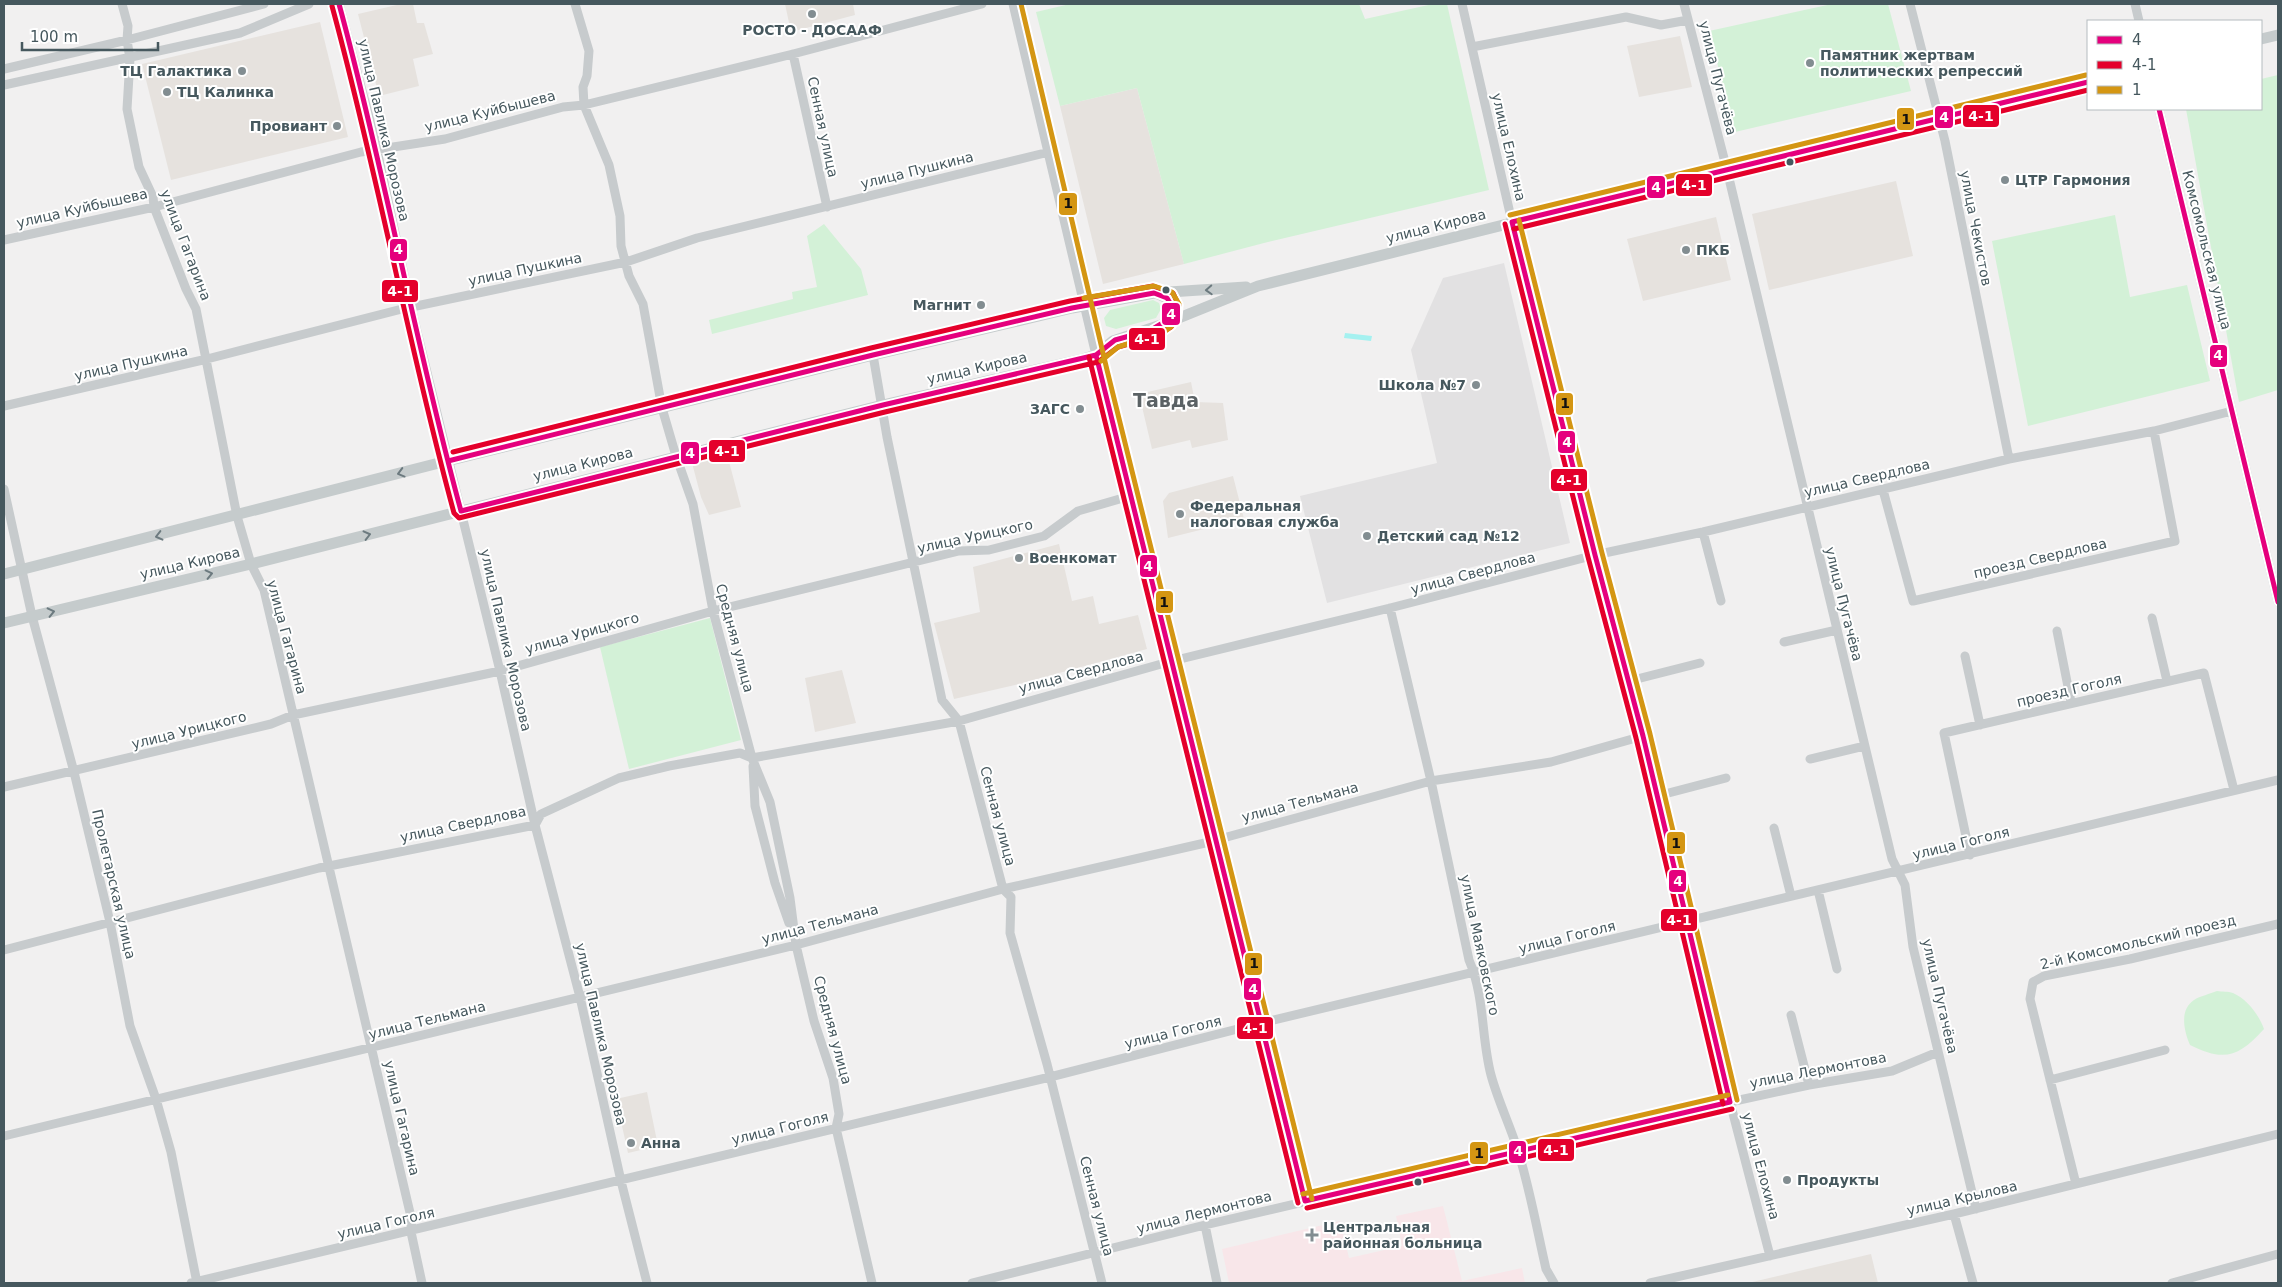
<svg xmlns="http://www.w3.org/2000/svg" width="2282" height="1287" font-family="'DejaVu Sans',sans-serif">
	<rect width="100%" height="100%" fill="#f1f0f0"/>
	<path fill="#e6e2de" d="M401,4H413L417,23H424L433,54L413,59L419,86L379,96L358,14Z
		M785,4H853L855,15L791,32Z
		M320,22L348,137L171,180L142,64Z
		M1680,36L1692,87L1639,97L1627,46Z
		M1137,88L1184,264L1103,284L1060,106Z
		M1896,181L1913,256L1769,290L1752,214Z
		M1716,217L1731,280L1643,301L1627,239Z
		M1191,382L1195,402L1223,403L1228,440L1192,448L1190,440L1152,449L1139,394Z
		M727,454L741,507L709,515L701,497L692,463Z
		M1233,476L1244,519L1168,538L1163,501L1169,493Z
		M1059,544L1072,601L1093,596L1099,624L1138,615L1147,649L1015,685L954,699L934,623L980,612L973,567Z
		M842,670L856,723L815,732L805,678Z
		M647,1092L658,1146L628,1153L616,1099Z
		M1871,1254L1878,1283H1748Z"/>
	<path fill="#e2e1e2" d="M1504,263L1570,543L1327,603L1300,496L1437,463L1411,350L1443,278Z"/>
	<path fill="#f8e6e9" d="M1443,1206L1462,1281L1522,1268L1525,1283H1229L1222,1249L1340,1221L1349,1258L1402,1246L1396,1216Z"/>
	<path fill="#d3f1d7" d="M1070,4H1359L1365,19L1433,4H1447L1489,190L1264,243L1184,264L1137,88L1060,106L1036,12Z
		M1832,4H1888L1911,91L1735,132L1709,31Z
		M2278,75V390L2239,402L2186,109H2261V79Z
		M2115,215L2130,297L2187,285L2210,381L2028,426L1992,241Z
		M824,224L861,269L868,295L712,334L709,320L793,299L792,292L817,287L807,236Z
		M1153,300L1159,303L1161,309L1156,318L1116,329L1106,326L1104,318L1110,310Z
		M710,618L741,740L629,769L600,647Z
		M2217,991C2222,992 2228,991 2233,993C2247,999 2259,1015 2264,1029C2239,1057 2224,1062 2190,1045C2184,1031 2179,1010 2194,1000C2200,996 2210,994 2217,991Z"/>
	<path fill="#a5f1f0" d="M1345,333L1372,336L1371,341L1344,338Z"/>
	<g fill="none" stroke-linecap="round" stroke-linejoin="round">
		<path stroke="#c7cbcd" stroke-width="9" d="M122,4L128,26L127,40L130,59L127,109L139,167L153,197L154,207L186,289L196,309L237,516L251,564L264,590L411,1217V1232L422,1283
			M339,4L374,136L411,307L500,671L535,825L580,997L621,1181L647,1283
			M575,4L589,51L587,76L583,87L584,105L609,165L620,216L621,246L629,276L643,304L662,408L676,456L693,504L713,611L752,758L770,802L790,898L796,945L814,1021L833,1078L839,1114L836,1128L872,1283
			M1013,4L1100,372L1305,1201
			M1462,4L1512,222L1595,555L1629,681L1730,1102L1770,1256
			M1684,4L1727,170L1892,859L1905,885L1913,947L1976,1209
			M1910,4L1945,141L2009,459
			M2135,4L2139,21
			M1472,47L1626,17L1661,25L1688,20
			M793,54L827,207
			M4,69L127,40L264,4
			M4,85L240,33L309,4
			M2159,109L2278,602
			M4,240L154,207L361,152L445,139L563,107L584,105L793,54L982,4
			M873,355L887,437L942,700L959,721L1003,889L1011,897L1010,933L1047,1064L1102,1283
			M4,406L207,359L402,309L626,262L697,238L1049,152
			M4,489L32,616L74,772L110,922L130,1026L156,1099L171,1152L197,1283
			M1883,490L1913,601L2175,541L2154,431
			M1703,532L1721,601
			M1390,608L1431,781L1469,960C1485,997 1481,1037 1491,1075C1498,1101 1510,1125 1518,1151C1530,1189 1537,1230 1546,1269L1554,1283
			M2152,618L2167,681
			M2057,631L2071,702
			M1784,642L1837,630
			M1965,656L1980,725
			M1629,681L1700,663
			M1810,759L1864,746
			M753,766L755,806L775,883L789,923
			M4,787L271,724L293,715L500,671L713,611L959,551L989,550L1044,536L1078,511L1130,496
			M1657,796L1726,778
			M1774,828L1791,896
			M1970,855L1944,733L2204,673L2234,790
			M1818,890L1837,969
			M4,950L319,868L535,825L541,814L619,778L669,766L740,753L752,758L959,721L1172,661L1390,608L1595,555L1703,532L2009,459L2154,431L2232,411
			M1791,1015L1809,1085
			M2050,1080L2165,1050
			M4,1136L796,945L1003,889L1205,843L1431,781L1551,762L1643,736
			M2076,1184L2030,999L2033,982L2044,976L2130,959L2278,924
			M1954,1214L1973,1283
			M1205,1225L1217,1283
			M191,1283L1050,1077L1261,1023L2278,780
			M972,1283L1205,1225L1730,1102L1809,1085L1892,1071L1938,1052
			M1650,1283L1954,1214L2278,1134
			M2172,1283L2278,1254"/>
		<path stroke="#c5cbcc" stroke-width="11" d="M2261,39L2278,35
			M1156,293L1167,298L1172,306L1170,317L1164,324
			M4,574L439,463L873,355L1072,308L1154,293L1246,287
			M4,623L251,564L883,405L1083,359L1096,355L1113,341L1164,324L1258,286L1938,117L2088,82"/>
		<defs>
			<path id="bus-1" d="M339,4C385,172 415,343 461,511L883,405L1096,355L1115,340L1151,330L1166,321L1171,315L1172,306L1167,298L1154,293L1072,308L873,355L448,461
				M2159,109L2278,602
				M1512,222L1595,555L1643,736L1730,1102
				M1512,222L2088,82
				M1096,355L1305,1201
				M1305,1201L1730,1102"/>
			<path id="bus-2" d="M332,6C378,174 408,345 454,513L459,518L885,412L1098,362L1118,347L1154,337L1171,327L1178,318L1179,306L1173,293L1153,286L1070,301L871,348L453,452
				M1505,224L1588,557L1636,738L1723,1104
				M1514,229L2088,90
				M1089,357L1298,1203
				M1307,1208L1732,1109"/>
			<path id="bus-3" d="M1021,4L1107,370L1312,1199
				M1510,215L2086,75
				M1519,220L1602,553L1650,734L1737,1100
				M1084,298L1154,286L1172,292L1179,304L1177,318L1172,326L1164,332L1118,347L1101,361
				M1303,1194L1728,1095"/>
		</defs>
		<use href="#bus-1" stroke="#fff" stroke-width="9"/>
		<use href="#bus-2" stroke="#fff" stroke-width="9"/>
		<use href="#bus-3" stroke="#fff" stroke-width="9"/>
		<use href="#bus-1" stroke="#e5007d" stroke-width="5"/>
		<use href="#bus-2" stroke="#e4002b" stroke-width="5"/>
		<use href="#bus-3" stroke="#d49613" stroke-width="5"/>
	</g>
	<defs><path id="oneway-chevron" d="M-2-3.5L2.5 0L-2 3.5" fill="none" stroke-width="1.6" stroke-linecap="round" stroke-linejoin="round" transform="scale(1.25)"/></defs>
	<g stroke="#6c7a7f">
		<use href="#oneway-chevron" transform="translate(1209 290) rotate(177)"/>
		<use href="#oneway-chevron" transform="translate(401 473) rotate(165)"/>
		<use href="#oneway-chevron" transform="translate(367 535) rotate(-14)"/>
		<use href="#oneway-chevron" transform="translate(159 536) rotate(166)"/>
		<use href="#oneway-chevron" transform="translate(209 574) rotate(-13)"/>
		<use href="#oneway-chevron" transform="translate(51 612) rotate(-13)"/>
	</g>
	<g fill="#828d91" stroke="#fff" stroke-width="2">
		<circle cx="812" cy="14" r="5"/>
		<circle cx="1810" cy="63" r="5"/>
		<circle cx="242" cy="71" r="5"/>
		<circle cx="167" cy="92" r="5"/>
		<circle cx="337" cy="126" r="5"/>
		<circle cx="2005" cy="180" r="5"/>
		<circle cx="1686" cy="250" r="5"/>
		<circle cx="981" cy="305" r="5"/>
		<circle cx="1476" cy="385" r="5"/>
		<circle cx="1080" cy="409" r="5"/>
		<circle cx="1180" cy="514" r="5"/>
		<circle cx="1367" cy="536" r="5"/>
		<circle cx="1019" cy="558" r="5"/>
		<circle cx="631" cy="1143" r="5"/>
		<circle cx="1787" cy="1180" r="5"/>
		<path d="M1309.5 1227.5h5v5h5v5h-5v5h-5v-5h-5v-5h5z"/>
	</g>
	<g fill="#46585e" stroke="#fff" stroke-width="2">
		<circle cx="1790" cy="162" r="4.5"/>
		<circle cx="1166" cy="290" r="4.5"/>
		<circle cx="1418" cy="1182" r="4.5"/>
	</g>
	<g text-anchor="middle" stroke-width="4" stroke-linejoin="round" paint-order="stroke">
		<g font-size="14" font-weight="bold" fill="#46585e" stroke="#fff" text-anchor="start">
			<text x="812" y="35" text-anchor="middle">РОСТО - ДОСААФ</text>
			<text x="1820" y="60">Памятник жертвам<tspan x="1820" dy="16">политических репрессий</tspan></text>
			<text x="232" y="76" text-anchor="end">ТЦ Галактика</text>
			<text x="177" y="97">ТЦ Калинка</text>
			<text x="327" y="131" text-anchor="end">Провиант</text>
			<text x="2015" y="185">ЦТР Гармония</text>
			<text x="1696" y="255">ПКБ</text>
			<text x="971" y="310" text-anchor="end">Магнит</text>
			<text x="1466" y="390" text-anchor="end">Школа №7</text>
			<text x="1070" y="414" text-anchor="end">ЗАГС</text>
			<text x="1190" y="511">Федеральная<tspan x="1190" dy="16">налоговая служба</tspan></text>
			<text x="1377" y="541">Детский сад №12</text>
			<text x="1029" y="563">Военкомат</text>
			<text x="641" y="1148">Анна</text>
			<text x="1797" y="1185">Продукты</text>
			<text x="1323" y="1232">Центральная<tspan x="1323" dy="16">районная больница</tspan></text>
		</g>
		<g font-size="14" fill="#46585e" stroke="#fff">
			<text transform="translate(1718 78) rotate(76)" y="5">улица Пугачёва</text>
			<text transform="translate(490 111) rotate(-14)" y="5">улица Куйбышева</text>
			<text transform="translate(823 127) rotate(78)" y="5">Сенная улица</text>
			<text transform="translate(384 130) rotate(77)" y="5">улица Павлика Морозова</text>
			<text transform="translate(1509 147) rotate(77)" y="5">улица Елохина</text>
			<text transform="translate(917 170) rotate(-14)" y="5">улица Пушкина</text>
			<text transform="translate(82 208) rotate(-13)" y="5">улица Куйбышева</text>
			<text transform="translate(1436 226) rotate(-14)" y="5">улица Кирова</text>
			<text transform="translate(1976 228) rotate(79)" y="5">улица Чекистов</text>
			<text transform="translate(186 245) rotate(69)" y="5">улица Гагарина</text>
			<text transform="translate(2207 250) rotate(76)" y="5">Комсомольская улица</text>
			<text transform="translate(525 269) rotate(-12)" y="5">улица Пушкина</text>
			<text transform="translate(131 363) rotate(-13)" y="5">улица Пушкина</text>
			<text transform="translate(977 368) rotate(-13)" y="5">улица Кирова</text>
			<text transform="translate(583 464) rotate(-14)" y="5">улица Кирова</text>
			<text transform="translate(1867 478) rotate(-13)" y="5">улица Свердлова</text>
			<text transform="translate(975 536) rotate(-12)" y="5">улица Урицкого</text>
			<text transform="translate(2040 558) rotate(-13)" y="5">проезд Свердлова</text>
			<text transform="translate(190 563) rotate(-13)" y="5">улица Кирова</text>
			<text transform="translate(1473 573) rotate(-15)" y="5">улица Свердлова</text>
			<text transform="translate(1844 604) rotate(76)" y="5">улица Пугачёва</text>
			<text transform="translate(582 633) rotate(-16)" y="5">улица Урицкого</text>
			<text transform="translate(287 637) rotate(75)" y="5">улица Гагарина</text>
			<text transform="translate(735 638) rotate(75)" y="5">Средняя улица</text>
			<text transform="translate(506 640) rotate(77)" y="5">улица Павлика Морозова</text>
			<text transform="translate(1081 672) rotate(-15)" y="5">улица Свердлова</text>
			<text transform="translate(2069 690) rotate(-13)" y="5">проезд Гоголя</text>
			<text transform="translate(189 730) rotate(-14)" y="5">улица Урицкого</text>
			<text transform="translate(1300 802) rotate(-15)" y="5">улица Тельмана</text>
			<text transform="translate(998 816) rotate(75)" y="5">Сенная улица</text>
			<text transform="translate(463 824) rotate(-12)" y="5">улица Свердлова</text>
			<text transform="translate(1961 843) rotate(-14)" y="5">улица Гоголя</text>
			<text transform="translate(114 884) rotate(77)" y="5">Пролетарская улица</text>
			<text transform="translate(820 924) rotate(-15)" y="5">улица Тельмана</text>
			<text transform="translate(1567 937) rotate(-14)" y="5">улица Гоголя</text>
			<text transform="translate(2138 942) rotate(-13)" y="5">2-й Комсомольский проезд</text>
			<text transform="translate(1480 945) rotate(78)" y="5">улица Маяковского</text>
			<text transform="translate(1940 996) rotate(77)" y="5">улица Пугачёва</text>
			<text transform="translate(427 1020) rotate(-14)" y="5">улица Тельмана</text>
			<text transform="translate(833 1030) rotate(75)" y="5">Средняя улица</text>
			<text transform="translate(1173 1032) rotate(-14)" y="5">улица Гоголя</text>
			<text transform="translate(601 1034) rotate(77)" y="5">улица Павлика Морозова</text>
			<text transform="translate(1818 1070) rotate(-11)" y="5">улица Лермонтова</text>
			<text transform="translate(402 1118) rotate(77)" y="5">улица Гагарина</text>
			<text transform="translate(780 1128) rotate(-14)" y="5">улица Гоголя</text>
			<text transform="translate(1761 1166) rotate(75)" y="5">улица Елохина</text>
			<text transform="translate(1962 1198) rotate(-13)" y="5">улица Крылова</text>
			<text transform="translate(1097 1206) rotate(76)" y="5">Сенная улица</text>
			<text transform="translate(1204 1212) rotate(-14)" y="5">улица Лермонтова</text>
			<text transform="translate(386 1223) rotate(-13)" y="5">улица Гоголя</text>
		</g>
		<g font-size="19" font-weight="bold" fill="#5b6265" stroke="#fff">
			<text x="1166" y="407">Тавда</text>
		</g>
	</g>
	<g stroke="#fff" stroke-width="2">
		<rect x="1962" y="104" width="38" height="24" rx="5" fill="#e4002b"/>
		<rect x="1934" y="105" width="20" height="24" rx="5" fill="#e5007d"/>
		<rect x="1896" y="107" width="19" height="24" rx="5" fill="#d49613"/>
		<rect x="1675" y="173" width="38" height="24" rx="5" fill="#e4002b"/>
		<rect x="1646" y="175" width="20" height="24" rx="5" fill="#e5007d"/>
		<rect x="1058" y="192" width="20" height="24" rx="5" fill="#d49613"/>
		<rect x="389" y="238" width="19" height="24" rx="5" fill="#e5007d"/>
		<rect x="381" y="279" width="38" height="24" rx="5" fill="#e4002b"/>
		<rect x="1161" y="302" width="20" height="24" rx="5" fill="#e5007d"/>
		<rect x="1128" y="327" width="38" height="24" rx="5" fill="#e4002b"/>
		<rect x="2209" y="344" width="19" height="24" rx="5" fill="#e5007d"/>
		<rect x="1555" y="392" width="19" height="24" rx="5" fill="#d49613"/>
		<rect x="1557" y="430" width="19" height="24" rx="5" fill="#e5007d"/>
		<rect x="708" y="439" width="38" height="24" rx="5" fill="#e4002b"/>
		<rect x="680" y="441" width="20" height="24" rx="5" fill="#e5007d"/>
		<rect x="1550" y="468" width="38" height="24" rx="5" fill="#e4002b"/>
		<rect x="1139" y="554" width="19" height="24" rx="5" fill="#e5007d"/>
		<rect x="1155" y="590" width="19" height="24" rx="5" fill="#d49613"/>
		<rect x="1666" y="831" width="20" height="24" rx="5" fill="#d49613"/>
		<rect x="1668" y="869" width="19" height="24" rx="5" fill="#e5007d"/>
		<rect x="1660" y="908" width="38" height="24" rx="5" fill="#e4002b"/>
		<rect x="1244" y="952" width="19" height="24" rx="5" fill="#d49613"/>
		<rect x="1243" y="977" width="19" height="24" rx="5" fill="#e5007d"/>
		<rect x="1236" y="1016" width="38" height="24" rx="5" fill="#e4002b"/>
		<rect x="1537" y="1138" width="38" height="24" rx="5" fill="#e4002b"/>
		<rect x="1508" y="1140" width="19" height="24" rx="5" fill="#e5007d"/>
		<rect x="1469" y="1141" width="20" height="24" rx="5" fill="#d49613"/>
	</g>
	<g font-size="14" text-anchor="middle" font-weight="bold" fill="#fff">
		<text x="1981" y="121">4-1</text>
		<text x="1944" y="122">4</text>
		<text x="1694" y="190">4-1</text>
		<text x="1656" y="192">4</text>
		<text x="398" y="254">4</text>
		<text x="400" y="296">4-1</text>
		<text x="1171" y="319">4</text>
		<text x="1147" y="344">4-1</text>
		<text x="2218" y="360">4</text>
		<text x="1567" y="447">4</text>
		<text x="727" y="456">4-1</text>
		<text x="690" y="458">4</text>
		<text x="1569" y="485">4-1</text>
		<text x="1148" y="571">4</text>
		<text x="1678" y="886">4</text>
		<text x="1679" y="925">4-1</text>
		<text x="1253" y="994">4</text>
		<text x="1255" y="1033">4-1</text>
		<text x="1556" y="1155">4-1</text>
		<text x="1518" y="1156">4</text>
	</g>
	<g font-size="14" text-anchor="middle" font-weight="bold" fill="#111">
		<text x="1906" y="124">1</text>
		<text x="1068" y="208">1</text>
		<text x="1565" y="408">1</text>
		<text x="1164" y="607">1</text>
		<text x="1676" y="848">1</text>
		<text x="1254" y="968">1</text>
		<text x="1479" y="1158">1</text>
	</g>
	<rect width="2282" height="1287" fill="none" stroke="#46585e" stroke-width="10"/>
	<rect x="2087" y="20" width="175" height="90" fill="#ffffff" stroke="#b5bcbf"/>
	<rect x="2097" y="36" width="25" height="8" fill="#e5007d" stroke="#b5bcbf"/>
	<text x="2132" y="45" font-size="15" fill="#46585e">4</text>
	<rect x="2097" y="61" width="25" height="8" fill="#e4002b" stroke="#b5bcbf"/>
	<text x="2132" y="70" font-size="15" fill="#46585e">4-1</text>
	<rect x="2097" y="86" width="25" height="8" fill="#d49613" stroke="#b5bcbf"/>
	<text x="2132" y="95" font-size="15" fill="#46585e">1</text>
	<path d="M22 42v8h136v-8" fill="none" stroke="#46585e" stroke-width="2.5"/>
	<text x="30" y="42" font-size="15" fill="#46585e" stroke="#ffffff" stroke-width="4" paint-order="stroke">100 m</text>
</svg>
